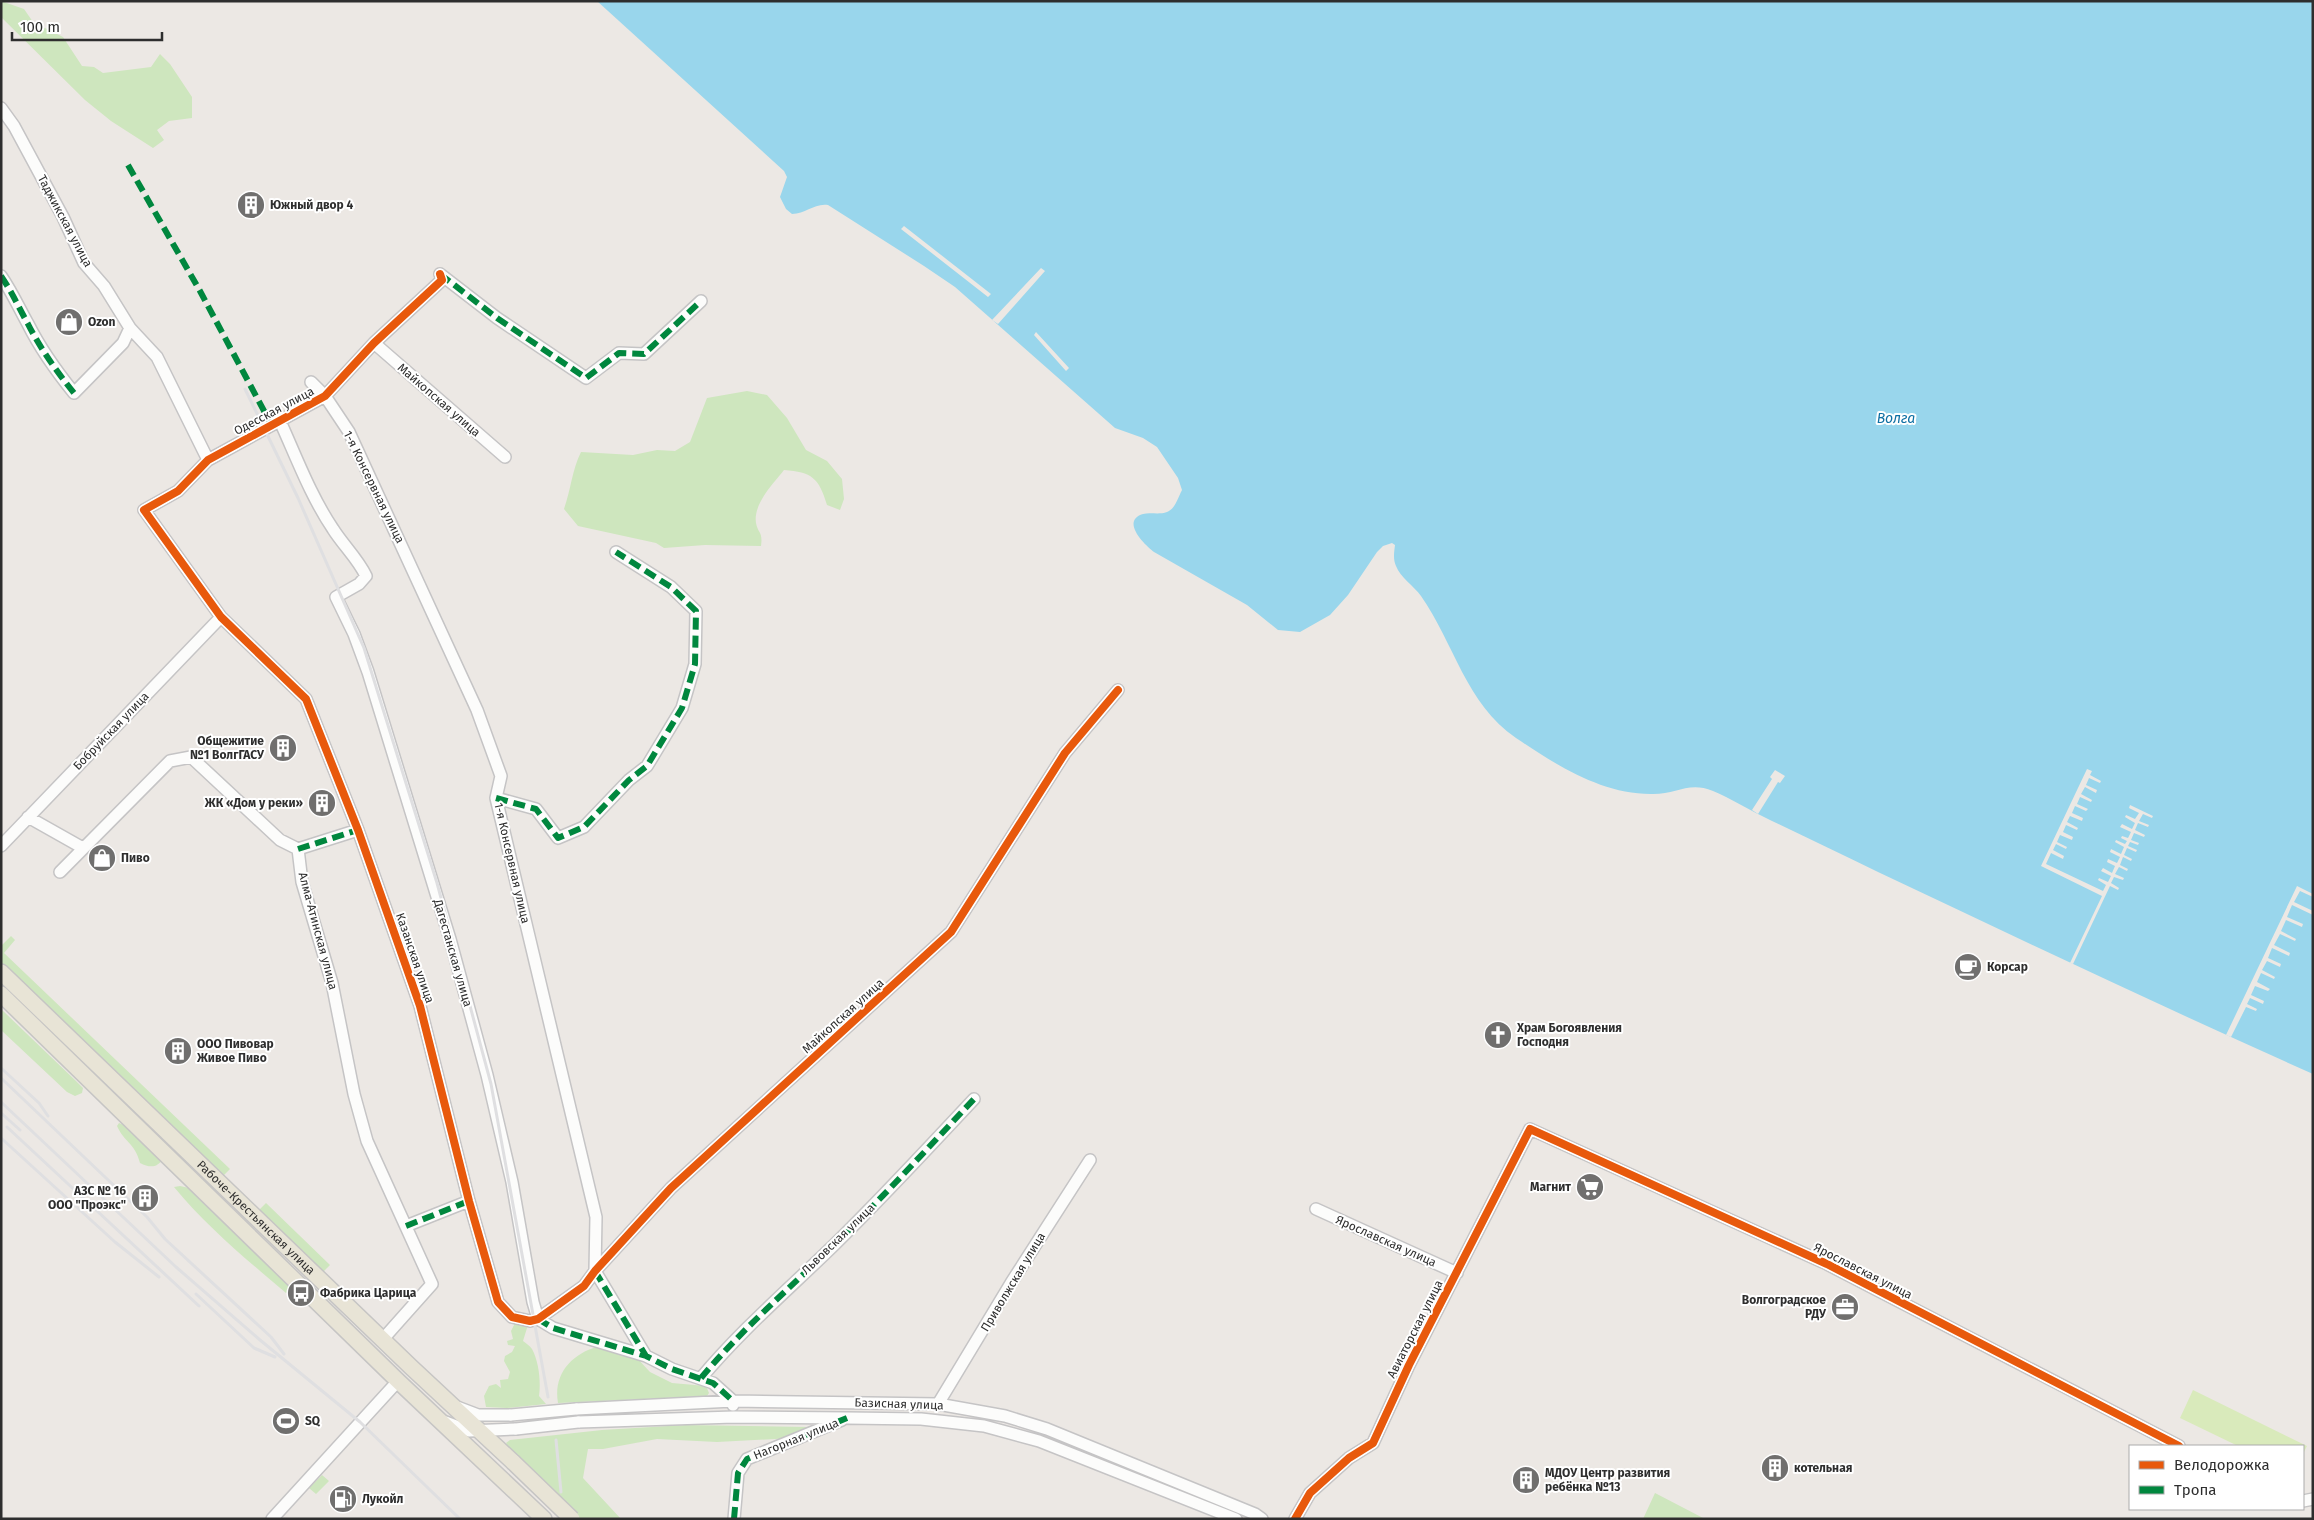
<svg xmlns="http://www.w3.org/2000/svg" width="2314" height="1520" font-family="'Fira Sans',sans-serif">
	<rect width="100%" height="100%" fill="#ece8e4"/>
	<path fill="#cee6be" d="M1,1L24,9L33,22L63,37L82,66L94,67L103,73L151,67L160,54L170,64L192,97V118L169,121L157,130L164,140L153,148L111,121L85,100L1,17Z
		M747,391L767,395L787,418L806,450L827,461L842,479L844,499L840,510L827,505C819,478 812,472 784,470C773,484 753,504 756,523C758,534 763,531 761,546L705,545L664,548L656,543L578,526L564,509C571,489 572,470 581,452L633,455L657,450L675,451L690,442L707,398Z
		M11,936L15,940L4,953L230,1169L221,1178L1,967V946Z
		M1,1009L76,1081L83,1088L82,1093L75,1096L67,1092L1,1030Z
		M119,1123L126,1126L163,1159C157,1168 150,1168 140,1163C135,1143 124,1142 117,1126Z
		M180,1186L189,1188L294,1285L292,1290L286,1293C247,1260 207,1227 174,1187Z
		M266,1203L330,1265L319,1276L256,1213Z
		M516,1321L526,1322L527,1328L523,1341C526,1343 530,1346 532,1349C539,1362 541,1382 539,1396L546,1404L507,1408L486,1407L484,1396L489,1386L496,1384L501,1388L500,1380L508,1379L510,1372L504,1361L505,1356L512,1352L515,1346L508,1345L507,1341L513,1339L511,1331Z
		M597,1347L636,1357L650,1372L672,1383L706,1386L709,1393L707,1396L558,1403C553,1375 571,1354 597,1347Z
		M685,1425L807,1427L793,1438L717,1442L657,1439L603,1449H588L583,1478L621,1519H580L509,1449L506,1443L510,1440L602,1430Z
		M322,1475L329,1481L316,1494L309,1488Z
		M1655,1493L1705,1519H1643Z"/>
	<path fill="#d9eabb" d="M2193,1390L2307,1446L2303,1454V1446H2238L2180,1418Z"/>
	<path fill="#99d6ec" d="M597,1H2313V1074C2167,1009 2022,940 1878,872C1839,853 1801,835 1762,816C1746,808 1730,798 1713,791C1689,781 1677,794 1653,794C1603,795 1556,765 1516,738C1466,704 1454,643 1421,596C1414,586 1400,577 1396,566C1393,559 1394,553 1395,545L1392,543L1383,546L1377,552L1348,595L1330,615L1300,632L1278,630L1247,605L1154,552C1145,545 1120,521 1143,514C1150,512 1159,515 1167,512C1175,509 1178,498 1182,490L1178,478L1157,447L1143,438L1115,428L955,287L924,266L828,205C814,203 806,214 792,214L786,209L780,197L787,177L784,171Z"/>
	<path fill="#ece8e4" d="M904,226L991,294L988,297L901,229Z
		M1041,268L1045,271L998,324L992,320Z
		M1036,332L1069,368L1066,371L1034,335Z
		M2087,769L2092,771L2090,775L2101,781L2100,783L2089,778L2086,785L2097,790L2096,793L2085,787L2081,794L2092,800L2091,802L2080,797L2077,804L2088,809L2086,811L2075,806L2072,813L2083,818L2082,821L2070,816L2067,822L2078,828L2077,830L2066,825L2063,832L2073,837L2072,840L2060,835L2057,842L2067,847L2066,849L2056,844L2053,850L2064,856L2063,859L2051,853L2046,864L2103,891L2106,885L2098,880L2099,878L2108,882L2111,876L2101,871L2103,868L2112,873L2115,866L2107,862L2108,859L2117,863L2120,857L2110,852L2111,849L2121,854L2124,847L2115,842L2116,840L2125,844L2127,841L2121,838L2122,836L2128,838L2131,832L2120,827L2122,824L2132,829L2135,823L2125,817L2126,815L2135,819L2139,813L2129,808L2130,805L2153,816L2152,818L2143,814L2139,821L2149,825L2148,827L2138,823L2135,830L2145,835L2144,837L2134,833L2131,840L2139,843L2138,845L2130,842L2128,846L2137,850L2136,852L2127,848L2124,855L2132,859L2131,861L2123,857L2120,865L2128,869L2127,871L2119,867L2115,874L2124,878L2123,880L2114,877L2111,883L2119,888L2118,890L2110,886L2073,964L2070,963L2102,896L2041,866Z
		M1775,770L1785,776L1780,783L1778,782L1758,814L1752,810L1772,779L1770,777Z
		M2297,886L2313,894V897L2300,891L2294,902L2313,911V915L2292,905L2287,917L2303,924L2302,927L2286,920L2281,931L2296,939L2295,941L2280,934L2274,945L2290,953L2289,956L2272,948L2268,958L2281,964L2280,967L2267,961L2262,970L2275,977L2274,979L2261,973L2257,982L2270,989L2268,991L2255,986L2251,995L2264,1001L2263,1004L2250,998L2247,1004L2257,1009L2256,1011L2246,1007L2231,1037L2226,1035Z"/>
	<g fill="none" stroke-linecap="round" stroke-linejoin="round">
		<defs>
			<path id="minor" d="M1,108L14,126L63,217L84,263L104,286L130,328L157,357L208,460
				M440,274L442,280L374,343L325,396L208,460L178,491L144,510L221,617L306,699L358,830L420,1006L469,1201L498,1302L512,1317L530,1321L538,1319L584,1286L595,1271L671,1188L951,932L1065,753L1118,690
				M440,274L497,318L586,378L619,353L644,354L701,301
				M1,276C12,292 19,308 28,324C40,348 57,372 74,393L123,343L130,328
				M374,343L505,457
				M311,382L325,396L349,432L477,710L501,776L496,798L596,1217L595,1271L646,1356
				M279,419C296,456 310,495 333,529C343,545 358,559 366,576L359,584L336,597L354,634L368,672L450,939L487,1075L512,1182L533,1302L538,1319
				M496,798L536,809L558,838L584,827L629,780L647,766L682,708L695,664L696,611L671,587L616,552
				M28,817L83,848
				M1,846L221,617
				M298,849L358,830
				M60,872L170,761L191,757L280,840L298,849L302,882L332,983L354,1094L367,1141L432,1284L383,1339
				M1316,1209L1457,1273
				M406,1226L469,1201
				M538,1319L553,1328L646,1356L672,1369L713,1383L733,1401V1405
				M701,1378C742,1329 789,1289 835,1244C883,1197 928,1148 974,1099
				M938,1404L1011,1283L1090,1160
				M457,1407L478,1415H511
				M576,1409L733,1401L938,1404L1005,1416L1047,1429L1255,1514L1262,1519
				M446,1422L469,1431L516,1429
				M578,1422L734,1417L847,1418L921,1419L984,1426L1039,1441L1236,1519
				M2303,1501L2313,1499
				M272,1519L398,1381
				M734,1519L738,1473L747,1459L842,1420
				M1295,1519L1310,1493L1349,1458L1373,1443L1409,1365L1530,1129L1827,1264L2179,1446"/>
			<g id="major">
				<path id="s1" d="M1,972L411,1367L513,1462"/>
				<path d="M1,994L398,1381L544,1519"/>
			</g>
		</defs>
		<use href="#minor" stroke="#c5c4c5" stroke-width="14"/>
		<use href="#major" stroke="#c6c5c4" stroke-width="18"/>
		<use href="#minor" stroke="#fcfcfb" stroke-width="11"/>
		<use href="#major" stroke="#e8e4d6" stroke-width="15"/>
		<path stroke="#dfdfe1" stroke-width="3" d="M245,389L298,498L364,648L437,883L491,1084L548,1397
			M1,1068L39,1103L48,1116
			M1,1078L147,1217L165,1239L271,1337L284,1354
			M1,1102L176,1267L260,1340L360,1422L460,1519
			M1,1113L20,1130
			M7,1127L199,1306
			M1,1138L115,1242L159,1277
			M196,1294L254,1348L275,1357
			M556,1440L561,1492"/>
		<defs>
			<path id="minor-bridge" d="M511,1415L576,1409
				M516,1429L578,1422"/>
			<path id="major-bridge" d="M513,1462L572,1519"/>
		</defs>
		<use href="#minor-bridge" stroke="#c5c4c5" stroke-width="14" stroke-linecap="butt"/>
		<use href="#major-bridge" stroke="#c6c5c4" stroke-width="18" stroke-linecap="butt"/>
		<use href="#minor-bridge" stroke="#fcfcfb" stroke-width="11"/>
		<use href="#major-bridge" stroke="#e8e4d6" stroke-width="15"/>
		<path stroke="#00873e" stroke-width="6" stroke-dasharray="12 6" stroke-linecap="butt" d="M128,165L200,291L271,424
			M440,274L497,318L586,378L619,353L644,354L701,301
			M1,276C12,292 19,308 28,324C40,348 57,372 74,393
			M496,798L536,809L558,838L584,827L629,780L647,766L682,708L695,664L696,611L671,587L616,552
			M298,849L358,830
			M406,1226L469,1201
			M595,1271L646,1356
			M538,1319L553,1328L646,1356L672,1369L713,1383L733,1401
			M701,1378C742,1329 789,1289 835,1244C883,1197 928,1148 974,1099
			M734,1519L738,1473L747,1459L847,1418"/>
		<defs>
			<path id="cycleway" d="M440,274L442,280L374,343L325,396L208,460L178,491L144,510L221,617L306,699L358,830L420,1006L469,1201L498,1302L512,1317L530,1321L538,1319L584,1286L595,1271L671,1188L951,932L1065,753L1118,690
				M1295,1519L1310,1493L1349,1458L1373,1443L1409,1365L1530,1129L1827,1264L2179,1446"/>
		</defs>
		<use href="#cycleway" stroke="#fff" stroke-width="11"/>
		<use href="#cycleway" stroke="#e8590c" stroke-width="8"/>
	</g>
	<defs>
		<symbol id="building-disc" viewBox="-11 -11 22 22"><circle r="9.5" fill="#706f6e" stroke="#fff"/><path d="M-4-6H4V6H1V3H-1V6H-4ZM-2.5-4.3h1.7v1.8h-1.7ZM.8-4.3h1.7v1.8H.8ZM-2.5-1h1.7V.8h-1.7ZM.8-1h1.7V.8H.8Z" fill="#fff"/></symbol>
		<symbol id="shop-disc" viewBox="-11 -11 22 22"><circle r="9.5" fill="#706f6e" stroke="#fff"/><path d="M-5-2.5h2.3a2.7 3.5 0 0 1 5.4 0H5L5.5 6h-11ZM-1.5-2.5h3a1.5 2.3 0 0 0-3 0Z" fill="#fff"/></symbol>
		<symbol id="cafe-disc" viewBox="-11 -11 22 22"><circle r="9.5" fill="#706f6e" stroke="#fff"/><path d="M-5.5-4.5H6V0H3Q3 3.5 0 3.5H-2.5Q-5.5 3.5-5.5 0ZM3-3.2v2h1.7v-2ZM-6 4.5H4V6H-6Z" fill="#fff"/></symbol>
		<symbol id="church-disc" viewBox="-11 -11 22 22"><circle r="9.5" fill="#706f6e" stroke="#fff"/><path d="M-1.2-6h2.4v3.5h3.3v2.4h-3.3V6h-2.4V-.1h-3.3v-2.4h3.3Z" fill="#fff"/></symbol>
		<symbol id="supermarket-disc" viewBox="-11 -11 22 22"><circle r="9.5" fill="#706f6e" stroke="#fff"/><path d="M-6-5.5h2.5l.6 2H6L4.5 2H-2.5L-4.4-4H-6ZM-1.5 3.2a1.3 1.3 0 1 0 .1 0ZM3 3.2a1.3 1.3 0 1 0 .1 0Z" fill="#fff"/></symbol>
		<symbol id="bus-disc" viewBox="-11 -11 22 22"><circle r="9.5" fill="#706f6e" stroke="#fff"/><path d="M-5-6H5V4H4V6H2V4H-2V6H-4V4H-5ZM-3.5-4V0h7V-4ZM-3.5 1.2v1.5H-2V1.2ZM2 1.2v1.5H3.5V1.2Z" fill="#fff"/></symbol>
		<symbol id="office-disc" viewBox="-11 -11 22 22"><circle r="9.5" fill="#706f6e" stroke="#fff"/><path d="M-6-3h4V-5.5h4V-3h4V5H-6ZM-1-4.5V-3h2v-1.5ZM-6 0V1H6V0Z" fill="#fff"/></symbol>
		<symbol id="stadium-disc" viewBox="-11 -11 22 22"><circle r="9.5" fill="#706f6e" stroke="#fff"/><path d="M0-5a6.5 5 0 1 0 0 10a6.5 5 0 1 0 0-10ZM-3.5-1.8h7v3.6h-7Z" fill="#fff"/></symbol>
		<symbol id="fuel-disc" viewBox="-11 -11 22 22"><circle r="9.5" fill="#706f6e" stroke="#fff"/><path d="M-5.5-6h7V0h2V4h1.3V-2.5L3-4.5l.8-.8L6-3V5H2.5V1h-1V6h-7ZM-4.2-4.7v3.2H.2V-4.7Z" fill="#fff"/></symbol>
	</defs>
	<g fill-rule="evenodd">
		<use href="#building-disc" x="235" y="189" width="32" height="32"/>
		<use href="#shop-disc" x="53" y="306" width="32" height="32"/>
		<use href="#building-disc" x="267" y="732" width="32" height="32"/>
		<use href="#building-disc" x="306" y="787" width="32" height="32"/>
		<use href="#shop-disc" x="86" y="842" width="32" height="32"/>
		<use href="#cafe-disc" x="1952" y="951" width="32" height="32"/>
		<use href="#church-disc" x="1482" y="1019" width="32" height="32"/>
		<use href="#building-disc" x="162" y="1035" width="32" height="32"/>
		<use href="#supermarket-disc" x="1574" y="1171" width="32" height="32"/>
		<use href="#building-disc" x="129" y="1182" width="32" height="32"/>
		<use href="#bus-disc" x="285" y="1277" width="32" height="32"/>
		<use href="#office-disc" x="1829" y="1291" width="32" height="32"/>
		<use href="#stadium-disc" x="270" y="1405" width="32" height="32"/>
		<use href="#building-disc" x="1759" y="1452" width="32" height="32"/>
		<use href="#building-disc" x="1510" y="1464" width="32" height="32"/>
		<use href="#fuel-disc" x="327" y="1483" width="32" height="32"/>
	</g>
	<g text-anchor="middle" stroke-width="4" stroke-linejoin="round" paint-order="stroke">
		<g font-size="12" font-weight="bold" fill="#2e2e2e" stroke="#fff" text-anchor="start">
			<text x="270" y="209">Южный двор 4</text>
			<text x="88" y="326">Ozon</text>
			<text x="264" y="745" text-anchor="end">Общежитие<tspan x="264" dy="14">№1 ВолгГАСУ</tspan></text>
			<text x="303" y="807" text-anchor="end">ЖК «Дом у реки»</text>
			<text x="121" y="862">Пиво</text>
			<text x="1987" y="971">Корсар</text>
			<text x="1517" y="1032">Храм Богоявления<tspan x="1517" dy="14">Господня</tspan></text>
			<text x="197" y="1048">ООО Пивовар<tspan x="197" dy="14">Живое Пиво</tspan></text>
			<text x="1571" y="1191" text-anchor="end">Магнит</text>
			<text x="126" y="1195" text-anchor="end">АЗС № 16<tspan x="126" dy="14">ООО "Проэкс"</tspan></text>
			<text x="320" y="1297">Фабрика Царица</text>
			<text x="1826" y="1304" text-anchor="end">Волгоградское<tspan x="1826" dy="14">РДУ</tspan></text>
			<text x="305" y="1425">SQ</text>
			<text x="1794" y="1472">котельная</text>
			<text x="1545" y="1477">МДОУ Центр развития<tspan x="1545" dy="14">ребёнка №13</tspan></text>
			<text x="362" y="1503">Лукойл</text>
		</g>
		<g font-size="12" fill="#2e2e2e" stroke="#fff">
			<text transform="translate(65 221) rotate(62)" y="4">Таджикская улица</text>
			<text transform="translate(439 400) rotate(41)" y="4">Майкопская улица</text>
			<text transform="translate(274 411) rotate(-28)" y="4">Одесская улица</text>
			<text transform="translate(374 487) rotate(64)" y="4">1-я Консервная улица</text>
			<text transform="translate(111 731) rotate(-46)" y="4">Бобруйская улица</text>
			<text transform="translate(512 863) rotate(77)" y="4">1-я Консервная улица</text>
			<text transform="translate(318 931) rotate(75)" y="4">Алма-Атинская улица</text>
			<text transform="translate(453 953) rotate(74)" y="4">Дагестанская улица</text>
			<text transform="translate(415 958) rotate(71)" y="4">Казанская улица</text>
			<text transform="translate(843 1016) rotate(-42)" y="4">Майкопская улица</text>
			<text dy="4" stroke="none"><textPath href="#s1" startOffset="354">Рабоче-Крестьянская улица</textPath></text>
			<text transform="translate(838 1239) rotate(-44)" y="4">Львовская улица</text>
			<text transform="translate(1386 1241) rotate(24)" y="4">Ярославская улица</text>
			<text transform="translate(1863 1271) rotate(27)" y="4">Ярославская улица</text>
			<text transform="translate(1013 1282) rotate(-59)" y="4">Приволжская улица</text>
			<text transform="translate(1415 1329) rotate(-63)" y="4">Авиаторская улица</text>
			<text transform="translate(899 1404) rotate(2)" y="4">Базисная улица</text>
			<text transform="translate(796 1439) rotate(-22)" y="4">Нагорная улица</text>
		</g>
		<g font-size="14" font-style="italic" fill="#0d6fa3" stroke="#fff">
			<text x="1896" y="423">Волга</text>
		</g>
	</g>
	<rect width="2314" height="1520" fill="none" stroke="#2e2e2e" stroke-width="5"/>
	<rect x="2129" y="1445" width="175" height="65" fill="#ffffff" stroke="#ababab"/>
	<rect x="2139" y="1461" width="25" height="8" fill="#e8590c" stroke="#ababab"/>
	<text x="2174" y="1470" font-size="15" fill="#2e2e2e">Велодорожка</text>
	<rect x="2139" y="1486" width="25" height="8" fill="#00873e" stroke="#ababab"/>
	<text x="2174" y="1495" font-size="15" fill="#2e2e2e">Тропа</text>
	<path d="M12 32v8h150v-8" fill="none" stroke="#2e2e2e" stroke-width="2.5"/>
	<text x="20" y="32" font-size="15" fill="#2e2e2e" stroke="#ffffff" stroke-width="4" paint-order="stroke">100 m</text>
</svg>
